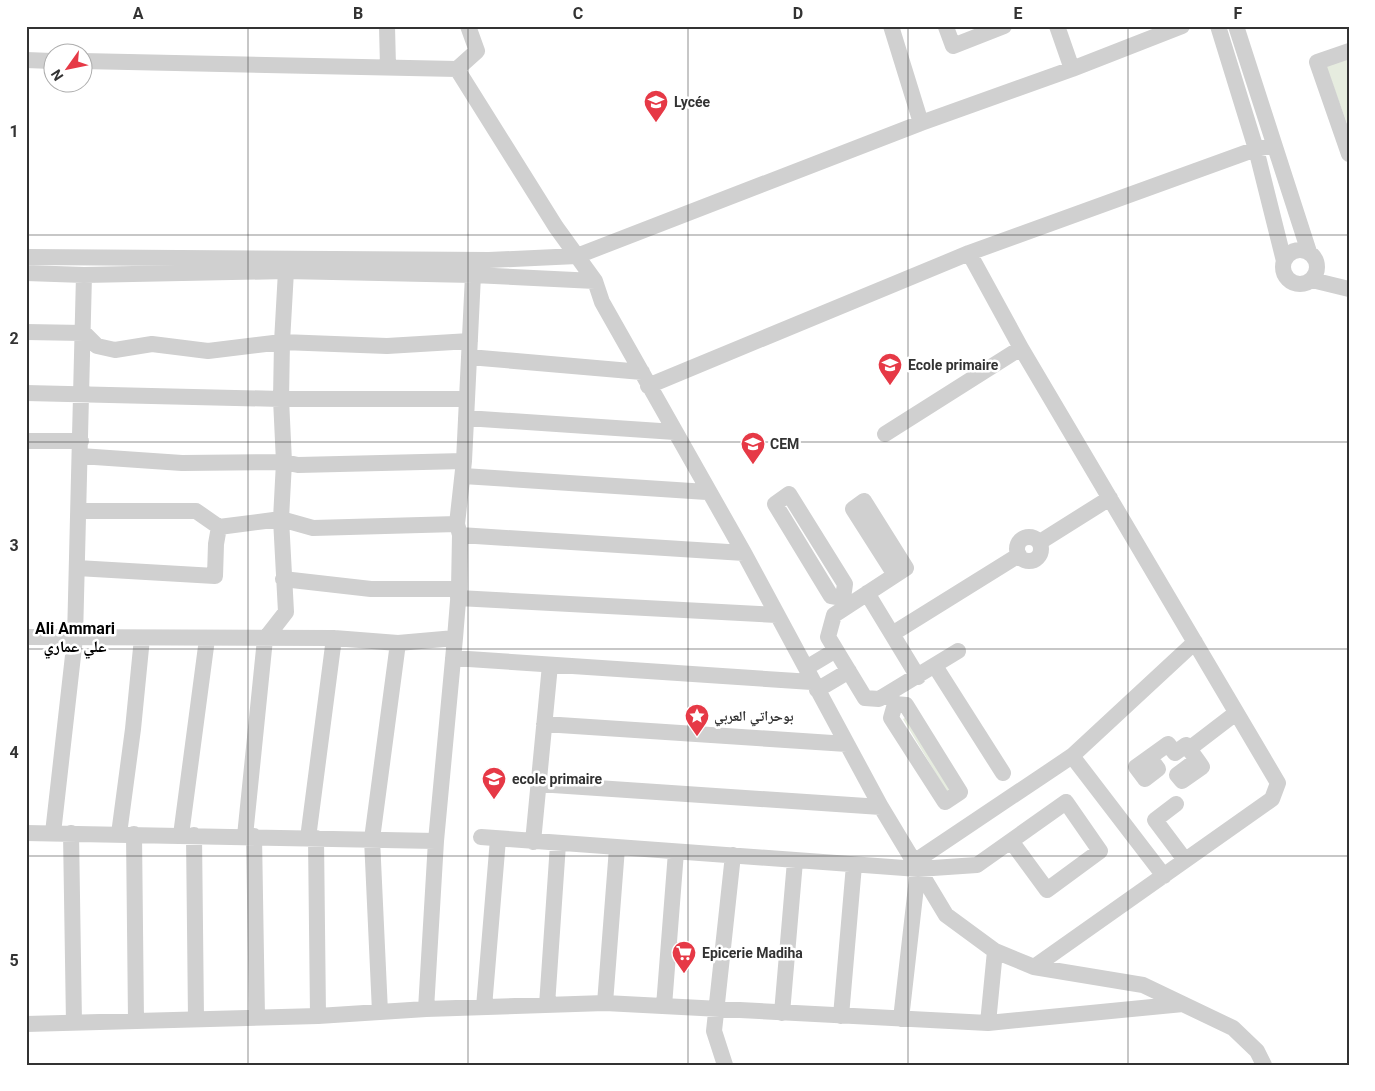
<svg xmlns="http://www.w3.org/2000/svg" width="1375" height="1091" font-family="Roboto,'Noto Naskh Arabic',sans-serif">
	<rect width="100%" height="100%" fill="#fff"/>
	<path fill="#e6ecdf" d="M1349,58V129L1326,66Z
		M908,716L953,789L947,792L903,719Z"/>
	<g fill="none" stroke-linecap="round" stroke-linejoin="round">
		<path stroke="#d0d0d0" stroke-width="16" d="M387,26L388,67
			M891,26L921,123
			M1057,26L1072,69
			M1218,26L1256,149L1284,261
			M1236,26L1309,252
			M946,27L953,46L1004,26
			M1349,51L1317,62L1349,154
			M26,60L52,61
			M82,61L457,69L556,227L595,281L602,302L744,553L881,807L946,915L995,951L1034,967L1143,985L1233,1028L1257,1051L1264,1065
			M457,69L477,51L468,26
			M1283 267a17 17 0 1 1 34 0a17 17 0 1 1-34 0Z
			M969,253L1256,149L1274,145
			M26,257L489,260L577,256L921,123L1072,69L1182,26
			M26,273L84,275L286,271L473,275L464,461L457,524L460,535L459,589L455,638L398,643L334,638L26,637
			M473,275L595,281
			M1312,280L1349,289
			M26,332L84,333L97,346L115,350L152,344L208,351L282,342L387,346L470,341
			M469,357L642,372
			M648,386L969,253L1021,348L1278,783L1272,799L1034,967
			M26,393L281,399H467
			M466,418L675,432
			M885,434L1021,348
			M26,441H81
			M80,456L182,463L284,462L298,465L464,461
			M463,476L707,492
			M79,511H196L219,527L281,519L313,528L457,524
			M460,535L744,553
			M1017 549a12 12 0 1 1 24 0a12 12 0 1 1-24 0Z
			M1040,542L1110,498
			M77,568L215,576L216,544L219,527
			M895,575L853,509L864,501L906,568L834,615L828,637L865,698L879,699L958,651
			M283,579L371,589H459
			M867,593L918,677
			M458,598L777,615
			M843,598L845,584L789,494L775,504L831,596L843,598L848,606
			M892,634L1019,555
			M453,658L812,682
			M935,666L1003,773
			M806,668L836,650
			M817,690L849,671
			M889,694L895,704L891,718L945,802L960,792L906,705L895,704
			M544,724L847,744
			M1189,749L1236,713
			M1072,756L1164,876
			M1150,758L1158,769L1145,779L1136,767L1168,744L1175,753L1186,745C1191,752 1197,759 1202,767L1182,781L1177,775L1197,760
			M538,784L881,807
			M1176,804L1155,820L1185,860
			M26,833L436,841L455,638
			M53,833L75,638L84,275
			M71,833L74,1023
			M119,834L133,729L142,638
			M134,834L136,1020
			M181,835L207,639
			M194,835L196,1018
			M245,836L265,639L286,612L281,519L284,462L281,399L282,342L286,271
			M254,836L257,1017
			M481,837L918,869L977,865L1066,802L1100,851L1047,890L1011,841
			M308,838L334,638
			M316,838L318,1016
			M533,842L550,665
			M914,862L1072,756L1195,642
			M605,1003L617,848
			M547,1005L558,844
			M664,1006L676,852
			M484,1007L498,839
			M426,1009L605,1003L988,1023L1183,1004
			M380,1012L372,839L398,643
			M782,1013L795,861
			M841,1016L854,865
			M901,1019L918,869
			M988,1023L995,951
			M26,1024L318,1016L426,1009L436,841
			M725,1065L714,1031L733,855"/>
	</g>
	<path fill="none" stroke="#333" stroke-width="1" stroke-opacity="0.55" d="M248,26V1065M468,26V1065M688,26V1065M908,26V1065M1128,26V1065M26,235H1349M26,442H1349M26,649H1349M26,856H1349"/>
	<defs>
		<symbol id="school-pin" viewBox="-11 -11 22 30"><path d="M0 17L-7.5 6A9.5 9.5 0 1 1 7.5 6Z" fill="#e63946" stroke="#fff"/><path d="M0-5L7-2L0 1L-7-2ZM-4 1L0 2.5L4 1V4Q0 6-4 4Z" fill="#fff"/></symbol>
		<symbol id="sight-pin" viewBox="-11 -11 22 30"><path d="M0 17L-7.5 6A9.5 9.5 0 1 1 7.5 6Z" fill="#e63946" stroke="#fff"/><path d="M0-6L1.8-2.2L6-1.7L2.9 1.2L3.7 5.4L0 3.3L-3.7 5.4L-2.9 1.2L-6-1.7L-1.8-2.2Z" fill="#fff"/></symbol>
		<symbol id="supermarket-pin" viewBox="-11 -11 22 30"><path d="M0 17L-7.5 6A9.5 9.5 0 1 1 7.5 6Z" fill="#e63946" stroke="#fff"/><path d="M-6-5.5h2.5l.6 2H6L4.5 2H-2.5L-4.4-4H-6ZM-1.5 3.2a1.3 1.3 0 1 0 .1 0ZM3 3.2a1.3 1.3 0 1 0 .1 0Z" fill="#fff"/></symbol>
	</defs>
	<g fill-rule="evenodd">
		<use href="#school-pin" x="642" y="88" width="28" height="38"/>
		<use href="#school-pin" x="876" y="351" width="28" height="38"/>
		<use href="#school-pin" x="739" y="430" width="28" height="38"/>
		<use href="#sight-pin" x="683" y="702" width="28" height="38"/>
		<use href="#school-pin" x="480" y="765" width="28" height="38"/>
		<use href="#supermarket-pin" x="670" y="939" width="28" height="38"/>
	</g>
	<g text-anchor="middle" stroke-width="5" stroke-linejoin="round" paint-order="stroke">
		<g font-size="14" font-weight="bold" fill="#333" stroke="#fff" text-anchor="start">
			<text x="674" y="107">Lycée</text>
			<text x="908" y="370">Ecole primaire</text>
			<text x="770" y="449">CEM</text>
			<text x="714" y="721">بوحراتي العربي</text>
			<text x="512" y="784">ecole primaire</text>
			<text x="702" y="958">Epicerie Madiha</text>
		</g>
		<g font-size="16" font-weight="bold" fill="#000" stroke="#fff">
			<text x="75" y="634">Ali Ammari<tspan x="75" dy="18">علي عماري</tspan></text>
		</g>
	</g>
	<rect width="1375" height="1091" fill="none" stroke="#ffffff" stroke-width="55"/>
	<g transform="translate(68 68) rotate(237)"><circle r="24" fill="#ffffff" stroke="#adadad"/>
	<path d="M0-4L9 19L0 12L-9 19Z" fill="#e63946"/>
	<text y="-8" font-size="14" font-weight="bold" text-anchor="middle" fill="#333333">N</text>
	</g>
	<rect x="28" y="28" width="1320" height="1036" fill="none" stroke="#333" stroke-width="2"/>
	<g font-size="16" text-anchor="middle" font-weight="bold" fill="#333">
		<text x="138" y="19">A</text>
		<text x="358" y="19">B</text>
		<text x="578" y="19">C</text>
		<text x="798" y="19">D</text>
		<text x="1018" y="19">E</text>
		<text x="1238" y="19">F</text>
		<text x="14" y="137">1</text>
		<text x="14" y="344">2</text>
		<text x="14" y="551">3</text>
		<text x="14" y="758">4</text>
		<text x="14" y="966">5</text>
	</g>
</svg>
